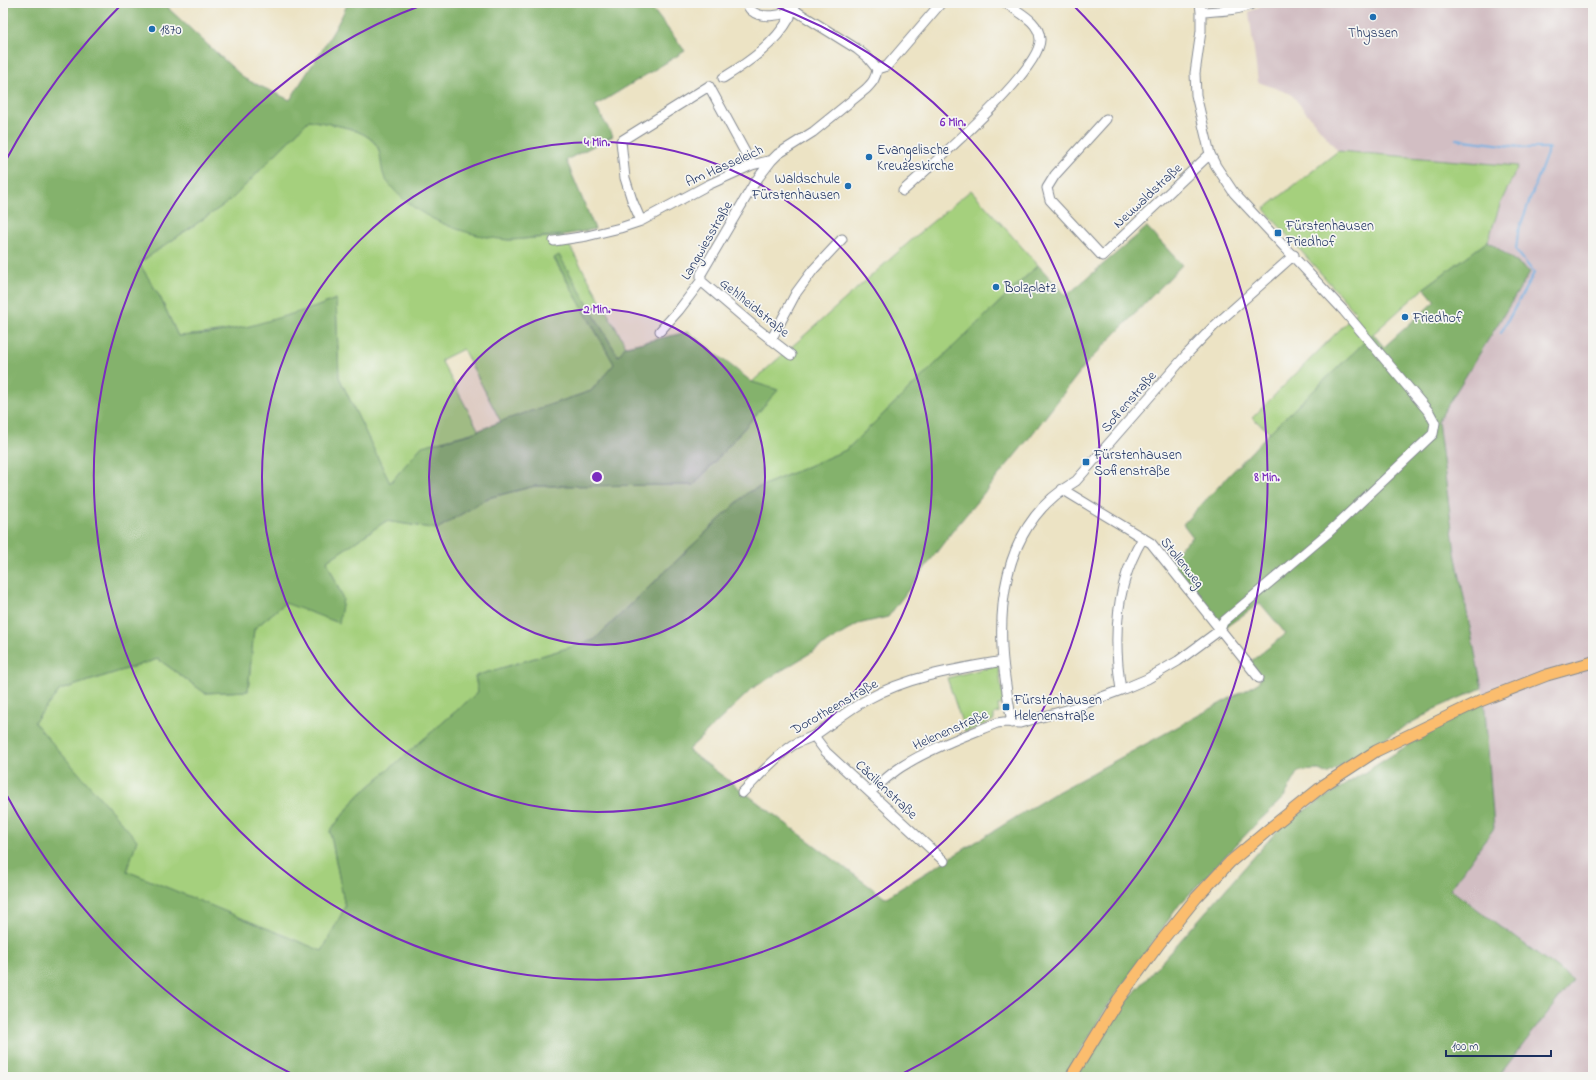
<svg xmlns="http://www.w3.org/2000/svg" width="1596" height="1080" font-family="'Indie Flower',sans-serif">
	<rect width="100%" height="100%" fill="#f6f6f2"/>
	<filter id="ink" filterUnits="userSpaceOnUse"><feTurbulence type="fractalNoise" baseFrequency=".025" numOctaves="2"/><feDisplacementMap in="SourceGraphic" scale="8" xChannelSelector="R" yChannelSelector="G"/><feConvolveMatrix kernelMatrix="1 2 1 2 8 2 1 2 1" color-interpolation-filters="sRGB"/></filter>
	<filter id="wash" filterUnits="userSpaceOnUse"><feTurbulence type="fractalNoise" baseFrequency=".012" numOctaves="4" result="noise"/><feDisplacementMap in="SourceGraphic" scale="16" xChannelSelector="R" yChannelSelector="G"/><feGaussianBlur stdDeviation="0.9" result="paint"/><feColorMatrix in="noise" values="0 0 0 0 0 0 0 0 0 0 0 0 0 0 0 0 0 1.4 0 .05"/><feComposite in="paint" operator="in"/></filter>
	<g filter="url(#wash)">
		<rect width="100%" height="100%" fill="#ece3c4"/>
		<path fill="#d2bec3" d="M1266,3H1593V1077H1498L1572,980L1450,889L1494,828L1484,697L1455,552L1438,421L1530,272L1488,241L1501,202L1518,166L1338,151L1291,94L1258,82L1249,12Z"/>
		<path fill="#a5d07d" stroke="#60806e" d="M309,120C330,125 363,126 377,146C381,153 383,170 385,179L475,234L509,240L564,236L626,346L618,357L559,256L554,259L615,364L591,391L501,422L463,349L441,360L479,431L423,446L390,484L339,377L336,299C287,320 231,333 178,336L160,297L139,263L231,200Z
			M1338,151L1518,166L1501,202L1488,241L1424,288L1374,333L1270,432L1252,418L1356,313L1264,209Z
			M971,190L1038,265L846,450L748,492L594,640L475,676L478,692L358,796L330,831L345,907L322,952L126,871L34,722L60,690L158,659L205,693L248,691L254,629L285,603L343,599L327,561L386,521L437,529L488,498L535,486L694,485L778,390L752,382L925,228Z
			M998,665L1004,704L998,705L999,712L994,714V720L965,732L947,678Z"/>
		<path fill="#84b26c" stroke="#507065" d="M3,3H166L170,10L245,79L290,100C309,68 333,37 348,3H648L685,51L595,106L613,136L566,160L595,229C574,234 554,236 532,238C524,239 516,240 508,240C464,236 412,217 386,180C380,171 382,157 378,148C369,128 328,124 309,120L231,200L139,263L160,297L178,336L209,334L250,326L316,307L336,299L339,377L390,483L422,446L470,434L507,419L591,391L614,364L554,258L559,255L618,356L626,346L688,332L752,382L778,390L694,485L535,486L488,498L437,529L386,521L327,561L343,599L339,623L285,603L254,629L248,691L205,693L158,659L60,690L34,722L137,840L127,871L322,951L345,907L330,831L358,796L478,692L475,676L594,640L748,492L846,450L1038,265L1066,296L1147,227L1182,265L1086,364L1026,442L951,533L888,617L858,624L753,688L688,750L885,898L1052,795L1258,683L1261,676L1250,662L1286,634L1260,603L1223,629L1166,559L1193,537L1183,524L1270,432L1373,334L1384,347L1435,301L1424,288L1488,241L1530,272L1438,421L1455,552L1482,688L1439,707L1397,731L1327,774L1319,770L1299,771L1284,797L1255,825L1179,905L1107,1007L1065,1077H3Z
			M1484,697L1494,828L1450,889L1573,980L1498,1077H1076L1112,1018L1283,824Z"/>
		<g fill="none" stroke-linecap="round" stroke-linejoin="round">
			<path stroke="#6eafe3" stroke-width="2" d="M1456,139L1528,148H1549L1518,232L1516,250L1534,273L1501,333"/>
		</g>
	</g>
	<g filter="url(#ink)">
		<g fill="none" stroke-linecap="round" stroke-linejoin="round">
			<defs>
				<path id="minor" d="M746,3C748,6 749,9 752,11C761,19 784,16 793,9
					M789,3L791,7L799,13L857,49L868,58L877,69
					M1201,12C1218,11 1239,11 1254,3
					M877,69L887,66L941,3
					M723,78C749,62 775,44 790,17V12
					M1106,119L1055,175L1047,188L1050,200L1102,256L1210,154
					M903,191C929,167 1042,70 1040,39C1039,21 1019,13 1006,3
					M641,221L632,200L625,178L621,141L709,86L752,165
					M554,241L587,236L620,228L641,221L708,185L752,165L772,160L778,154L813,132L866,89C873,82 876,78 877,69
					M701,281L755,327L791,355
					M660,331L679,310L701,281V274L755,182L772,160
					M771,340L796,293L813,270L842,239
					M1062,489L1151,543L1259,678
					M1121,690C1113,639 1115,584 1143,538
					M1012,723C1008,698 1003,672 1002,647C999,581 1015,516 1076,481L1187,354L1213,327L1294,255
					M814,736L826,752L944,861
					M870,792C880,784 890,774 901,767C931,748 965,736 997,723L1004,722L1020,723L1070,709L1121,690L1147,679L1178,661L1220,630L1223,622L1329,532L1433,434L1435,423L1429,412L1344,311L1234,193L1216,166L1210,154L1196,95L1195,73L1201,31V12L1200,3
					M742,793C757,778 775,757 793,745C800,741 808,739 815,735C833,723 849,709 868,699C909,676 957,669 1003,661"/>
				<path id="major" d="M1071,1077L1118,1000L1159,944L1196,898L1230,862L1274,825L1324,785L1376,751L1480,701L1547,675L1593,662"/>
			</defs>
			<use href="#minor" stroke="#848991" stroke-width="11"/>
			<use href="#major" stroke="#848991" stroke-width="13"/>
			<use href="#minor" stroke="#fff" stroke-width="9"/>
			<use href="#major" stroke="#fbbd6e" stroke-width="11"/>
		</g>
	</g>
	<circle cx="597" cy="477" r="168" fill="#7b2cbf" fill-opacity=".12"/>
	<g fill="none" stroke="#7b2cbf" stroke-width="2">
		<circle cx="597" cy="477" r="168"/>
		<circle cx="597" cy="477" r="335"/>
		<path d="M769 4A503 503 0 1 1 425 4"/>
		<path d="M298 1077A670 670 0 0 1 5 792M5 162A670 670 0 0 1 123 3M1071 3A670 670 0 0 1 896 1077"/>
	</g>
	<g fill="#1f6fb2" stroke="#f6f6f2" stroke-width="1.5">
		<circle cx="1373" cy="17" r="4"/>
		<circle cx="152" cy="29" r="4"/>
		<circle cx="869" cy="157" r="4"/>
		<circle cx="848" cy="186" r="4"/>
		<rect x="1274" y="229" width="8" height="8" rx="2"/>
		<circle cx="996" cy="287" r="4"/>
		<circle cx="1405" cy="317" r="4"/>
		<rect x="1082" y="458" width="8" height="8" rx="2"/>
		<rect x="1002" y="703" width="8" height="8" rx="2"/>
	</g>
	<g text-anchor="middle" stroke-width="3.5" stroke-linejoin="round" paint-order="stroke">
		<g font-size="14" fill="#1b2f5e" stroke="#f6f6f2" text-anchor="start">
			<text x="160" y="34">1870</text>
			<text x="1373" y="37" text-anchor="middle">Thyssen</text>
			<text x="877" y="154">Evangelische<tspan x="877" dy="16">Kreuzeskirche</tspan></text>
			<text x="840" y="183" text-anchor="end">Waldschule<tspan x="840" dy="16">Fürstenhausen</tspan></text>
			<text x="1286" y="230">Fürstenhausen<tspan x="1286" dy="16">Friedhof</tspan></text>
			<text x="1004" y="292">Bolzplatz</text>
			<text x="1413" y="322">Friedhof</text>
			<text x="1094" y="459">Fürstenhausen<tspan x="1094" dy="16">Sofienstraße</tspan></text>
			<text x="1014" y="704">Fürstenhausen<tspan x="1014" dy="16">Helenenstraße</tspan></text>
		</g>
		<g font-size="14" fill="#1b2f5e" stroke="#f6f6f2">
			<text transform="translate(724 165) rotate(-24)" y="5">Am Hasseleich</text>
			<text transform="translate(1147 195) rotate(-43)" y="5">Neuwaldstraße</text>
			<text transform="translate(706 240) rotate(-60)" y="5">Langwiesstraße</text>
			<text transform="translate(755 307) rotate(39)" y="5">Gehlheidstraße</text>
			<text transform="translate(1128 401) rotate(-49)" y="5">Sofienstraße</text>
			<text transform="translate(1183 562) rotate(51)" y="5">Stollenweg</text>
			<text transform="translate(834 706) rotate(-30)" y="5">Dorotheenstraße</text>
			<text transform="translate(950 729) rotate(-24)" y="5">Helenenstraße</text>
			<text transform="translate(887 789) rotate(43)" y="5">Cäcilienstraße</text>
		</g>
	</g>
	<circle cx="597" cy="477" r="6" fill="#7b2cbf" stroke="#f6f6f2" stroke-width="2"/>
	<g font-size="12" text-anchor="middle" font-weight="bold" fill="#7b2cbf" stroke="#f6f6f2" stroke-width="3.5" stroke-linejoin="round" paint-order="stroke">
		<text x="953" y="126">6 Min.</text>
		<text x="597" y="146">4 Min.</text>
		<text x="597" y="313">2 Min.</text>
		<text x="1267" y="481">8 Min.</text>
	</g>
	<rect width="1596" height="1080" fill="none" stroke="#f6f6f2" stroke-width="16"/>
	<path d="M1446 1050v6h105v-6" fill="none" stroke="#1b2f5e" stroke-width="2"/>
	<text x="1452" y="1050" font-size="12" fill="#1b2f5e" stroke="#f6f6f2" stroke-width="3" paint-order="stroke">100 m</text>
</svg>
